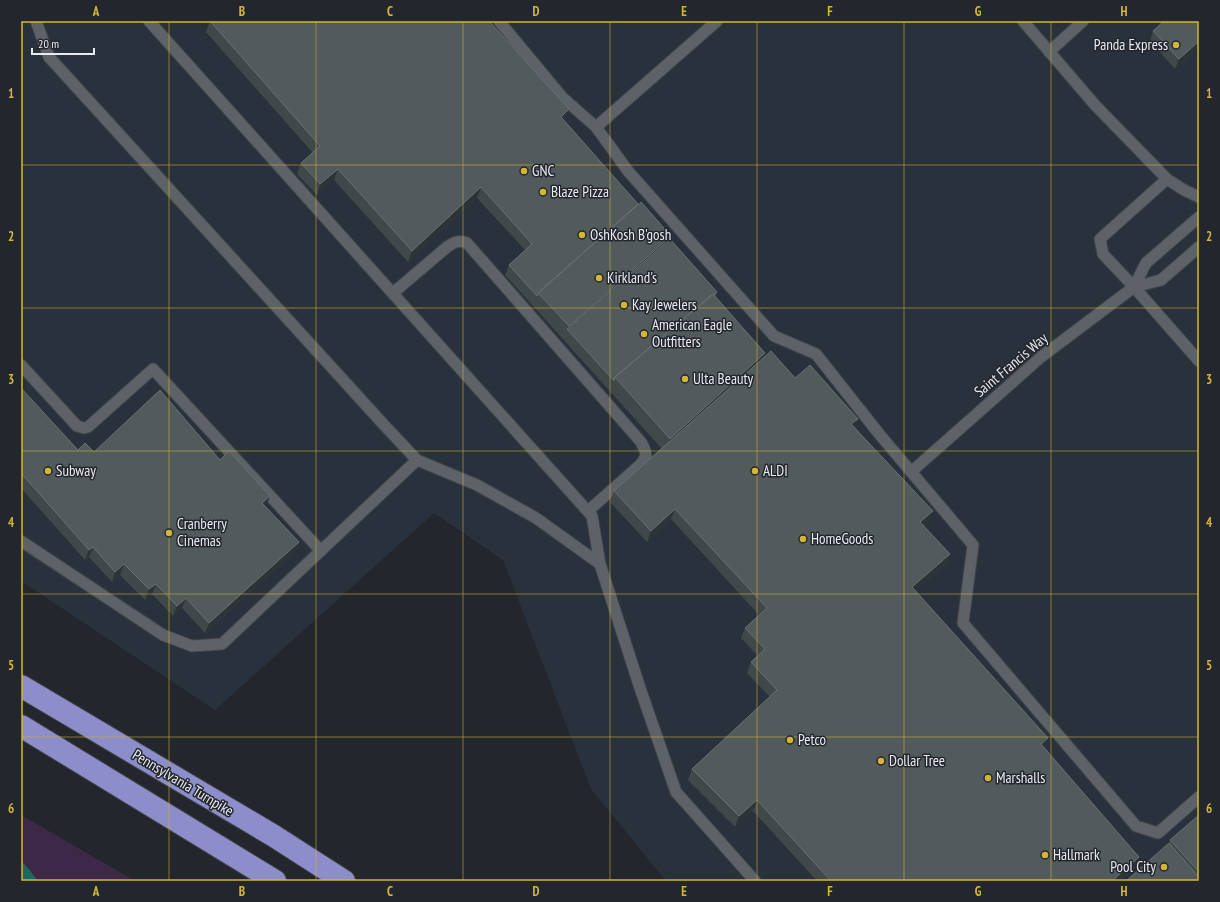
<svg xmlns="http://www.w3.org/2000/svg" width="1220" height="902" font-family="'PT Sans Narrow',sans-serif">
	<rect width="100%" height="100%" fill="#23272d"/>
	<path fill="#29323c" d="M21,21H1199V881H666L591,789L503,560L434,513L215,710L21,581Z"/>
	<path fill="#3d2947" d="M21,815L135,881H21Z"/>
	<path fill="#1d6863" d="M21,861L28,868L38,881H21Z"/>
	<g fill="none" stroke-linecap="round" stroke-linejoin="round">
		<defs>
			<path id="service" d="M36,21L49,57L385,426L417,460L477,485L536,518L600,564
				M149,21L592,516L600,564L640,688L676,792L755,881
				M499,21L562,97L596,127L628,171L774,336L816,354L880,435L973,545L963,623L1136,826L1158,833L1199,797
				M1023,21L1095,105L1167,179L1100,239L1103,254L1134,287L1199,361
				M1049,52L1083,21
				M596,127L717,21
				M1167,179L1184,190L1199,197
				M1134,287L1146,263L1199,217
				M393,293L447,247C454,242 459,240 467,243L641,442L645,450L646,456L642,463L588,511
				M21,365L77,426L84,428L88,427L153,369L321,551
				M911,472L1041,357L1134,287L1161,280L1199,247
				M21,541L163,635L192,646L222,644L417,460"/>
			<path id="motorway" d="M21,686L274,836L344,881
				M21,726L275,881"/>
		</defs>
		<use href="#service" stroke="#414549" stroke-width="13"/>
		<use href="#motorway" stroke="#414549" stroke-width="24"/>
		<use href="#service" stroke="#5d6268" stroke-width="11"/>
		<use href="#motorway" stroke="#8c8dca" stroke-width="22"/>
	</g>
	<path fill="#40484a" d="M210,21L565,120L564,121L717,292L715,298L765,353L763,358L858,419L855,427L929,521L924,526L950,554L946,564L915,591L1044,748L1139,857L1135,868L1120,881H817L753,811L735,827L688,780L692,769L770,697L747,673L751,662L758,656L741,638L745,628L759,615L671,519L647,542L610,502L614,491L662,449L505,275L509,265L525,250L477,198L408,262L334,180L317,195L297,174L301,163L313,153L206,32Z
		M1199,21V48L1175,69L1150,41L1153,31Z
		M21,388L78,450L94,452L220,460L266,507L299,542L295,552L205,633L182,608L173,616L152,594L145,600L120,575L112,582L89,557L85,560L21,488Z
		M1199,815V881L1169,843L1170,840Z"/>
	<path fill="#2d3437" d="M1199,41V48L1175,69L1179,59Z
		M569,109L565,120L557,128L561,117Z
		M338,169L334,180L317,195L320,184Z
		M481,187L477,198L408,262L412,251Z
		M671,236L666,250L567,329L569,326Z
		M765,353L760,367L665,453L670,439Z
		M858,419L854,429L851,424Z
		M270,496L266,507L262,503Z
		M675,509L671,519L647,542L651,531Z
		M933,511L929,521L916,532L920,522Z
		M299,542L295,552L205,633L209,623Z
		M93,547L89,557L85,560L89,550Z
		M950,554L946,564L908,597L912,587Z
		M124,564L120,575L112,582L115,572Z
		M156,584L152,594L145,600L149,589Z
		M186,598L182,608L173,616L177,606Z
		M1048,738L1044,749L1041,744Z
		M757,800L753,811L735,827L739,816Z
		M1139,857L1135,868L1120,881H1112Z"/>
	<path fill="#525a5c" stroke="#697073" d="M210,21H489L569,109L561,117L638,204L538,293L537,296L509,265L532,244L481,187L412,251L338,169L320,184L301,163L320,146Z
		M1164,21H1199V41L1179,59L1153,31Z
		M641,202L671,236L569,326L538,293Z
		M670,239L717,292L714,295L713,294L615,377L614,381L567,329Z
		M713,294L765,353L670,439L615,377Z
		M771,351L795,378L810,365L858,419L851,424L933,511L920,522L950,554L912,587L1048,738L1041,744L1139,857L1112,881H831L757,800L739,816L692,769L777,690L751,662L765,649L745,628L767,608L675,509L651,531L614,491Z
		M21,388L78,450L85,443L94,452L160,390L220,460L229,451L270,496L262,503L299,542L209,623L186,598L177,606L156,584L149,589L124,564L115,572L93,547L89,550L21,473Z
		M1199,815V872L1170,840Z
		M1169,843L1199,877V881H1126Z"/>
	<path fill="none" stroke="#d3b635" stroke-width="1" stroke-opacity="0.55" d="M169,21V881M316,21V881M463,21V881M610,21V881M757,21V881M904,21V881M1051,21V881M21,165H1199M21,308H1199M21,451H1199M21,594H1199M21,737H1199"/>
	<g fill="#d3b635" stroke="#23272d" stroke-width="1.5">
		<circle cx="1176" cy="45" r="4"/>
		<circle cx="524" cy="171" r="4"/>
		<circle cx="543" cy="192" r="4"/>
		<circle cx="582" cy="235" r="4"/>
		<circle cx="599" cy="278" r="4"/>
		<circle cx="624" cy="305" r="4"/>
		<circle cx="644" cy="334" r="4"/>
		<circle cx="685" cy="379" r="4"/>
		<circle cx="48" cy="471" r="4"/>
		<circle cx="755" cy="471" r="4"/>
		<circle cx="169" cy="533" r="4"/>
		<circle cx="803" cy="539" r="4"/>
		<circle cx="790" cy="740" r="4"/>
		<circle cx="881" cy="761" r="4"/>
		<circle cx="988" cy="778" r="4"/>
		<circle cx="1045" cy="855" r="4"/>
		<circle cx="1164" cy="867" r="4"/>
	</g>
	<g text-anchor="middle" stroke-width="3" stroke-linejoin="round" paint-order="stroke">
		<g font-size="15" fill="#e8ebef" stroke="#23272d" text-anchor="start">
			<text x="1168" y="50" text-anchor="end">Panda Express</text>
			<text x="532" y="176">GNC</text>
			<text x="551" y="197">Blaze Pizza</text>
			<text x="590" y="240">OshKosh B'gosh</text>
			<text x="607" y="283">Kirkland's</text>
			<text x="632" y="310">Kay Jewelers</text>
			<text x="652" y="330">American Eagle<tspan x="652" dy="17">Outfitters</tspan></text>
			<text x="693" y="384">Ulta Beauty</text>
			<text x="56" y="476">Subway</text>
			<text x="763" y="476">ALDI</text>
			<text x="177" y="529">Cranberry<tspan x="177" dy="17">Cinemas</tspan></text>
			<text x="811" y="544">HomeGoods</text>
			<text x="798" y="745">Petco</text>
			<text x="889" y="766">Dollar Tree</text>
			<text x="996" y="783">Marshalls</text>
			<text x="1053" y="860">Hallmark</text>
			<text x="1156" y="872" text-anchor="end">Pool City</text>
		</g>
		<g font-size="15" fill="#e8ebef" stroke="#23272d">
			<text transform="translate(1011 365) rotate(-40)" y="5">Saint Francis Way</text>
			<text transform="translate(183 783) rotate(31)" y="5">Pennsylvania Turnpike</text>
		</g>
	</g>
	<rect width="1220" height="902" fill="none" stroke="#23272d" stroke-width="44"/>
	<path d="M32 48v6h62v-6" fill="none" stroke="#e8ebef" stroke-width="2"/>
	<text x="38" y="48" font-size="12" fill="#e8ebef" stroke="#23272d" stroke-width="3" paint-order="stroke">20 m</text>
	<rect x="22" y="22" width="1176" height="858" fill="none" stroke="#d3b635" stroke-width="1.5"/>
	<g font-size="13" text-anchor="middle" font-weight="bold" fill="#d3b635">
		<text x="96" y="16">A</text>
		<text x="242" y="16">B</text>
		<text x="390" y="16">C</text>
		<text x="536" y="16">D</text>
		<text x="684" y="16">E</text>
		<text x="830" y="16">F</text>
		<text x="978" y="16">G</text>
		<text x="1124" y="16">H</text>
		<text x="11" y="98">1</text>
		<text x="1209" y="98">1</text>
		<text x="11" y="241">2</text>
		<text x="1209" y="241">2</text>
		<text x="11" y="384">3</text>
		<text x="1209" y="384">3</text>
		<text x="11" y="527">4</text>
		<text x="1209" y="527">4</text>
		<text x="11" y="670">5</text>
		<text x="1209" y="670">5</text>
		<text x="11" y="813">6</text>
		<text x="1209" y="813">6</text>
		<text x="96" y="896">A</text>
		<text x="242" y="896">B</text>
		<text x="390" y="896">C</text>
		<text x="536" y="896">D</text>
		<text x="684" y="896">E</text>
		<text x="830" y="896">F</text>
		<text x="978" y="896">G</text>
		<text x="1124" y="896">H</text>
	</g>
</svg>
